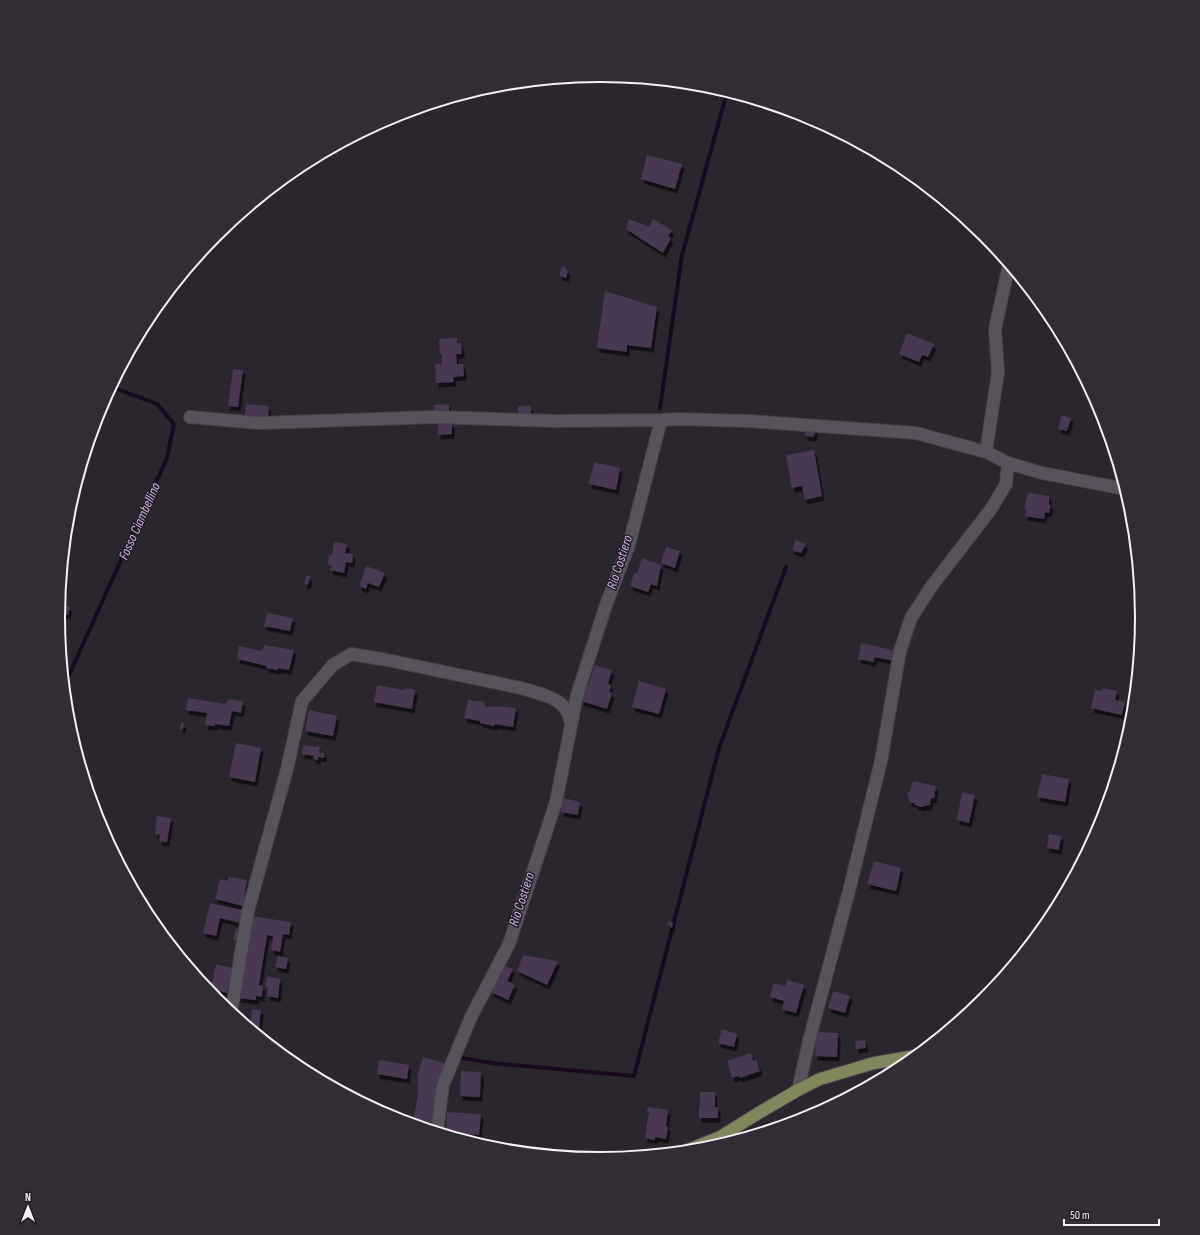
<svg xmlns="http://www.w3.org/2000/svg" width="1200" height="1235" font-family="'Sofia Sans Condensed',sans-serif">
	<defs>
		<pattern id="forest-firs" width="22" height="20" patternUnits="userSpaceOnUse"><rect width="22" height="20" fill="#464c2e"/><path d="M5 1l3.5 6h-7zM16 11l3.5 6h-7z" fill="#61664d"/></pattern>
		<filter id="shadow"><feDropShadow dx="2.5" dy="4.5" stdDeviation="0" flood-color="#0009"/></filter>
	</defs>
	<rect width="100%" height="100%" fill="#2b252e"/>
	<path fill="url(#forest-firs)" d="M891,1073L807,1118L797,1121L838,1095L882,1074Z"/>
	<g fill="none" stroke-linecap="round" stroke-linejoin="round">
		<path stroke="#180920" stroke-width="4" d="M660,408L682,255L727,92
			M65,684L167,458L174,424L157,404L112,387
			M456,1057L492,1063L634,1076L719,748L786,567"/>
	</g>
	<path fill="#483751" filter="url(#shadow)" d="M647,155L682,164L675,189L641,179Z
		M629,219L649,227L653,219L672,230L668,236L671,238L663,253L626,229Z
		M562,266L566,268V270L568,271L566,278L559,275Z
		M605,291L657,307L651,348L627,345V352L597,348Z
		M907,333L934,344L928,357L922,355L919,362L899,354Z
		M457,338V343H461L462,354H456L457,364H463L464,376L453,377L454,382L436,383L435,364H442V354H440L439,339Z
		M233,369L243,370L238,407L228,406Z
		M246,404L269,406L268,418L245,416Z
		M449,404V412L434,413V405Z
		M518,406H531V416H518Z
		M1062,415L1071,418L1067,431L1058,429Z
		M438,423H452V434L438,435Z
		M806,428L815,429L814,437L805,436Z
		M814,450L822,496L805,500L802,486L792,488L786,455Z
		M594,462L620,468L616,490L589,484Z
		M1028,493L1049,496V505H1051L1049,513L1045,512L1044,519L1025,516L1026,509L1024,508Z
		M795,540L806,544L801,553L792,550Z
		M334,542L347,544L345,553L353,554L352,563L346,562L344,573L330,570L331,565H328L329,555H332Z
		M666,547L680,551L675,568L661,563Z
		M642,558L661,565L657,586L651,584L648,592L630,586L634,573L637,574Z
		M366,566L385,573L379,587L368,583L366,589L359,586Z
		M306,576H310L308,585L304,584Z
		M62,604L70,607L68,615L60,612Z
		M267,613L293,618L290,631L264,626Z
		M861,643L897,651L895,661L875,657L873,662L858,659Z
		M264,645L294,650L289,670L278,668V670L266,668L267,666L259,664L237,659L239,646L262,651Z
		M595,665L612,670L608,684L611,685L609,692L612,693L607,709L581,701L586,685L588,686Z
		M639,681L666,689L659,714L632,707Z
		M377,685L404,690L405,688L415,690L412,709L374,702Z
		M1103,688L1117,691L1115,700L1125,702L1122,715L1091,708L1095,690L1102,691Z
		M188,698L226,704L228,699L243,701L241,713L232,711L229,726L215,724V726L205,725L207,713L186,710Z
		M468,700L485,702V706L497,707V706L516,708L513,727L495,724L494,726L480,723V721L464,718Z
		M309,710L337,716L333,736L305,731Z
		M181,723H184L183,729H180Z
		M236,743L261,748L255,782L229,777Z
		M303,745L320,747L319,752L324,753V758L318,757V760L313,759L314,756L302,754Z
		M1042,774L1069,779L1065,802L1037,797Z
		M913,781L936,786L934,799L931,798L930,805L921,807L915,805L914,803H910L907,793L910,791Z
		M962,792L975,795L969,823L957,820Z
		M564,798L580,802L578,815L561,812Z
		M157,816L171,818L167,842L159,841L160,835L155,834Z
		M1049,834L1061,836L1059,850L1047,848Z
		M874,861L901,868L896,891L867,884Z
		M228,877L247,880L243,906L215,899L220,879L228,881Z
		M210,903L246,911L244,924L220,918L216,936L203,933Z
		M250,916L291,922L289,935L283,934L280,952L271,950L273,936L267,935L259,985L263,986L262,997L256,996V1000L238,998Z
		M669,921L673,923L672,928L667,924Z
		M236,929L242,930V941L233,940Z
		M523,955L558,961L547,985L517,971Z
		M278,956L288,958L286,969L275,967Z
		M216,964L232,968L227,993L211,989Z
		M504,965L513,969L507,981L515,985L508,1000L491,992Z
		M267,976L280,979L278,998L267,996L268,988L265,987Z
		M787,980L804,985L796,1013L782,1009L784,1001L770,997L774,983L785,986Z
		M833,991L850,996L845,1013L828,1008Z
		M252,1009L261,1010L259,1028L250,1026Z
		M722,1029L737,1034L734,1047L718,1043Z
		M816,1032L838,1033L837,1057L815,1056Z
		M865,1040L866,1048L856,1049L855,1041Z
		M751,1053L753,1061L756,1060L760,1071L740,1078L739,1076L732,1078L727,1061Z
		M423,1057L447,1064L434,1131L413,1124L418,1092V1073Z
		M379,1060L409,1065L407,1079L377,1074Z
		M461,1071L481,1072L480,1097L460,1096Z
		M700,1092H715V1107H718V1118H699V1107H700Z
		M648,1107L668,1110L666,1126H668L666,1139L655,1137V1140L645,1138L649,1112H647Z
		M447,1112L481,1114L479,1135L446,1133Z"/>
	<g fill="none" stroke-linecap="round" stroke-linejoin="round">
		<defs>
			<path id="minor" d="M190,417L260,423L435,417L556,421L661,420L677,419L748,421L916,433L986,452L1008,463L1042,473L1125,489
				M986,452L998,372L995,329L1009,265
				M231,1013L248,911L287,769L302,701L333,665L351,654L387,660L521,688C536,693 558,696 567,711C569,714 569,719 571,723
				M798,1090L810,1037L849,891L881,761L900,651L911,618L931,587L991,509L1006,484L1008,463
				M437,1132L443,1085L471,1017L509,944L556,802L577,695L607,602L629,545L661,420"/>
			<path id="major" d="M685,1151L720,1137L757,1114L798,1090L820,1079L874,1063L915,1056"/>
		</defs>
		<use href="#minor" stroke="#454048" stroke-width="14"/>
		<use href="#major" stroke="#454048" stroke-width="14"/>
		<use href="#minor" stroke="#58525c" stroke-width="12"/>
		<use href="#major" stroke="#81865d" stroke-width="12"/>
	</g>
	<g text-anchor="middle" stroke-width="3" stroke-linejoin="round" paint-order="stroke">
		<g font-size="14" font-style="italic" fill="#d3b3e6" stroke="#211c24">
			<text transform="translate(139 521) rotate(-66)" y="5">Fosso Ciambellino</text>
			<text transform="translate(619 562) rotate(-72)" y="5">Rio Costiero</text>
			<text transform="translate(521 899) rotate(-72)" y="5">Rio Costiero</text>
		</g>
	</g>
	<path d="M0 0H1200V1235H0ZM65 617a535 535 0 1 1 1070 0a535 535 0 1 1-1070 0Z" fill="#322d35" fill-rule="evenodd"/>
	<path fill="none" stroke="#f5f1f7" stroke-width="2" d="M65 617a535 535 0 1 1 1070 0a535 535 0 1 1-1070 0Z"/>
	<g transform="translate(28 1207)" stroke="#211c24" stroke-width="3" paint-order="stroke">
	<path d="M0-3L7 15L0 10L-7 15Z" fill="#f5f1f7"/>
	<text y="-6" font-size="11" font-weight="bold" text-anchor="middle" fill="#f5f1f7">N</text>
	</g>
	<path d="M1064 1219v6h95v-6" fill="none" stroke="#f5f1f7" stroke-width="2"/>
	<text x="1070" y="1219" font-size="12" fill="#f5f1f7" stroke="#211c24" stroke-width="3" paint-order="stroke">50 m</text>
</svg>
